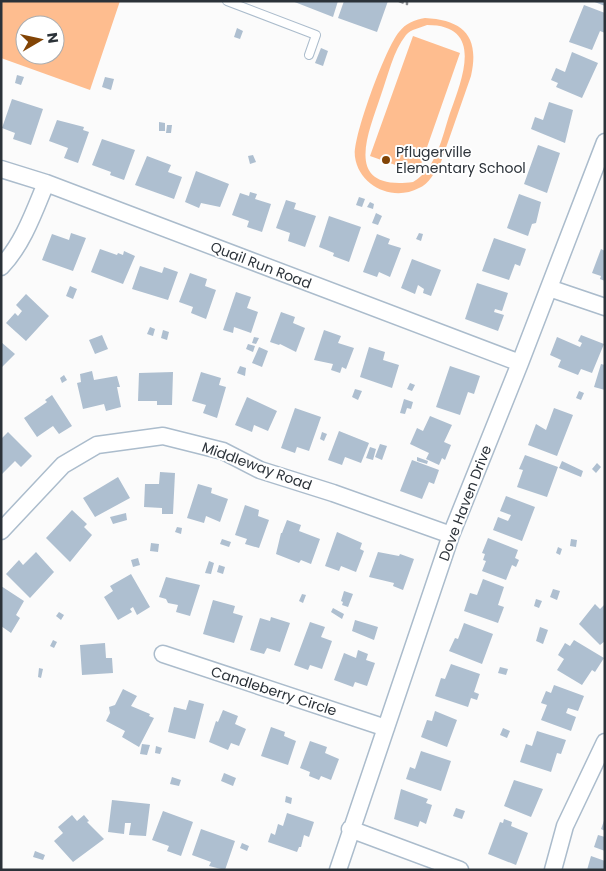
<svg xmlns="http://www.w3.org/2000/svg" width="606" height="871" font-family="Poppins,sans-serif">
	<rect width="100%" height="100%" fill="#fbfbfb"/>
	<path fill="#febd8f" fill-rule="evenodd" d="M1,1H120L90,90L1,58ZM25,25H55V55H25Z
		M425,18C463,20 480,36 471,76L441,162C435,172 429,184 419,188C393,202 359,186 355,157C352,138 386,47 399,32C406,23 414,20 425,18ZM427,25C485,25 462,79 450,113C442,137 437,168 413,182C342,191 368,134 381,95C388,76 393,51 406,35C411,29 420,28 427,25Z
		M413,36L460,53L418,173L370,156Z"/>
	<path fill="#aebfd0" d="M292,1H338L333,17Z
		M344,1H388L377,32L338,18Z
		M592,1H605V6Z
		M584,5L605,13V33L600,31L592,50L569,42Z
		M237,28L243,31L240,39L234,37Z
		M321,48L328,51L323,66L315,63Z
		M572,52L598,63L582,98L556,87L558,83L551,80L556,68L565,72Z
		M17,75L24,77L21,85L15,83Z
		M105,77L114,79L111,90L102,87Z
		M12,99L43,109L31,145L13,139L15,133L2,128Z
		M549,102L573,110L565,143L531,129L535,117L543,120Z
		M57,120L84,127L83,130L89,132L78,163L64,158L68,148L49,141Z
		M159,122L165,123V131H159Z
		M167,125H172L171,133H166Z
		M102,139L135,150L124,180L110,175L111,172L92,165Z
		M538,145L560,153L547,193L524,184Z
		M253,155L256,162L250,164L248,156Z
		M147,156L171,165L168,172L182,177L174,199L135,185Z
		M196,171L229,184L220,207L201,203L199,208L185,202Z
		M250,192L257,194L255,199L271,204L262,232L247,227L249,221L232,215L240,193L249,196Z
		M519,194L541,202L536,223L532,224L528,236L507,228Z
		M359,197L365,199L362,207L356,205Z
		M286,200L296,203L294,209L316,216L305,247L288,241L290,233L276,228Z
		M370,202L374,204L373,209L367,207Z
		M376,213L382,216L378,225L372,223Z
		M329,216L361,227L349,262L333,256L334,253L319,247Z
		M71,233L86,238L73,271L42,260L52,234L69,240Z
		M419,233L423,234L421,241L416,239Z
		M377,234L390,239L388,244L401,248L390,277L379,272L377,277L363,272Z
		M494,238L526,249L520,266L515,264L509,280L482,271Z
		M100,249L117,255L118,253L123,255L124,251L135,256L123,284L91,272Z
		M601,249L605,251V281L600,279L601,276L592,273Z
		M412,259L441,270L431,296L423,293L424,289L418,285L415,294L401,288Z
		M140,266L162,273L164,267L178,272L168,300L132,289Z
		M190,273L207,279L205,286L216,290L206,319L191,313L193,307L179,302Z
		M477,283L508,293L502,311L495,309L494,312L504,315L498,331L465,319Z
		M70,286L77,289L73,299L66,296Z
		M236,292L251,297L247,308L258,312L251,333L234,327L233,333L223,330Z
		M26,294L49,316L26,341L6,323L15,313L18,316L22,311L16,305Z
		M281,312L295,317L293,323L305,328L296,352L280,344L279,345L270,342Z
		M150,327L155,329L153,336L147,334Z
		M163,330L169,332L167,340L161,338Z
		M324,330L341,336L338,343L354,348L346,369L342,367L340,373L331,370L333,364L314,360Z
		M102,335L108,349L95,354L89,340Z
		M581,335L604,344L592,373L581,369L578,375L558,367L561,360L550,355L557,337L580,347L582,343L578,341Z
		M254,337L259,338L256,344L252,343Z
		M1,342L15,354L1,368Z
		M248,344L255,346L253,352L246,349Z
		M259,347L268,351L262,367L252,363Z
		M369,347L385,352L383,360L399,365L392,388L360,377Z
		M601,364L605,365V390L594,387Z
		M240,366L246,368L245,376L237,373Z
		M450,366L480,376L474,394L468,392L460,415L436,407Z
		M92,371L94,380L117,376L120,387H117L121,407L106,411L104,404L83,409L77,383L81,382L80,374Z
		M173,372L172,405H157V401H138L139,373Z
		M201,372L221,378L219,385L226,387L217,418L203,413L206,405L192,401Z
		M64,375L67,380L62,383L60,378Z
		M410,383L415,385L412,391L407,389Z
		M355,389L362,391L358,400L352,397Z
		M579,391L584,393L581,400L576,398Z
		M52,395L72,426L59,434L53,426L37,437L24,418L47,402L45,400Z
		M247,397L277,411L268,431L254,425L252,432L235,425Z
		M404,399L413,402L411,409L407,408L405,414L400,413Z
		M295,408L321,417L309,451L297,447L295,453L281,448Z
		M554,408L573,415L557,456L528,445L536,424L546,430Z
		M430,416L452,425L444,442L451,445L445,460L442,458L439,465L426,459L429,453L410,444L417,428L423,431Z
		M339,431L369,443L361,463L345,457L342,465L328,460Z
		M8,432L32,456L21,467L15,461L2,474L1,439Z
		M322,432L327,434L324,441L320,439Z
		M380,444L387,446L382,460L375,457Z
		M370,447L376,449L373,460L366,458Z
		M525,455L558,467L547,497L517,487L523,470L519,469Z
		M417,457L428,461L427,464L417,461Z
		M412,460L439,470L434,484L429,482L422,499L400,491Z
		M562,461L583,471L581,477L559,468Z
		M597,463L601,467L596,473L592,469Z
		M160,472L175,473L173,514H162V508L144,507L145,484H159Z
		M118,477L130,498L95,517L83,498Z
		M198,484L212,488L211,493L228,499L220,522L206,516L204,523L187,518Z
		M506,496L535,507L522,541L493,530L498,517L508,521L511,515L500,511Z
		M245,505L259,510L258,516L269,520L259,548L245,544L247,539L235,535Z
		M72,510L87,524L84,527L92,535L70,562L46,538Z
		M126,513L127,520L113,524L110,517Z
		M287,520L301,525L299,531L320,539L311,564L301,560L299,563L276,554L281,533H282Z
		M177,527L182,528L181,534L175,532Z
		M337,532L362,543L360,549L364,551L356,572L341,566L339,571L325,566Z
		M488,538L518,550L515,558L519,560L516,567L512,565L506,580L482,571L486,561L483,560L485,554L482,553Z
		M222,539L231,542L229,547L220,544Z
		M571,539L577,540L576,547L570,546Z
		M151,543L159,544L158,552L150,551Z
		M558,547L562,549L560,555L556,553Z
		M36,552L54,572L30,598L6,574L19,560L23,565Z
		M378,552L399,556L400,554L414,559L403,590L393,586L394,583L369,577Z
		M138,558L140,565L133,567L131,560Z
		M209,561L214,563L211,574L205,573Z
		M219,565L225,567L223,574L217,572Z
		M131,574L150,607L137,615L133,607L130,609L132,612L118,620L104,597L113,591L110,586Z
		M166,577L200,585L190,616L176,612L178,605L168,603L166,599L159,597Z
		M483,579L504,587L498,605L504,607L498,623L464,611L470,593L477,595Z
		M1,586L24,601L16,615L20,618L11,633L1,626Z
		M553,589L560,591L557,600L550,597Z
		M344,591L353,594L348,607L342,605L343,602L341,601Z
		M302,594L306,595L303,603L299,601Z
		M536,599L542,601L539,608L534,606Z
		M213,600L235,606L233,613L243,616L234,643L203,634Z
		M595,604L600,609L605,604V641L600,645L579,624Z
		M333,608L344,614L342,619L331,612Z
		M59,612L64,615L61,620L56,616Z
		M271,617L290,623L280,652L267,648L264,654L250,650L260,618L270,621Z
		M355,620L378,627L374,640L352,631Z
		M310,622L325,627L321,637L332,641L322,669L310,665L308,670L294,665Z
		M464,623L493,634L482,664L449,651L455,638L458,639Z
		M540,627L548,630L543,644L536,641Z
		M53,640L57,642L54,648L50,646Z
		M574,640L604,658L595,672L592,670L582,685L557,670L564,659L558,655L565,643L570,646Z
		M105,643L106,658H112L113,673L82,675L80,645Z
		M358,650L368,654L366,660L375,663L367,686L355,682L353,687L334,680L344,653L356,658Z
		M451,664L480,674L474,692L479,694L477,700L471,698L468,707L435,696L441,678L445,679Z
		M500,667L508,669L506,675L498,673Z
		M39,668L43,669L41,678L38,677Z
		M554,685L584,696L578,711L568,708L566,713L576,717L571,731L541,720L547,705L541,703L546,691L551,693Z
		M123,689L137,696L131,706L150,714L149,716L154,718L139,747L122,737L125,731L106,721L110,713L109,707L115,705Z
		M189,700L204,704L195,739L168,732L174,707L186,710Z
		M223,710L238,716L235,724L246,729L239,746L231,743L228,750L209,742L216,721L218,722Z
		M435,711L457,720L447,747L421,737L427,720L432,721Z
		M271,727L285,732L284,736L296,741L288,765L261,756Z
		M503,728L510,731L507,738L500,735Z
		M537,731L566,740L561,754L557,753L551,772L520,762L526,744L532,746Z
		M310,741L327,747L325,753L339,759L331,780L321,776L319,780L309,776L310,772L300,768Z
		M142,744L150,745L147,755L140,754Z
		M156,746L162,748L160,754L155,753Z
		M421,751L451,761L441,791L406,779L410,767L415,769Z
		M224,773L236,778L233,786L221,781Z
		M172,777L181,780L179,786L170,784Z
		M514,780L543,789L531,817L504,806Z
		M401,789L428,799L426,803L432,805L426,824L420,821L418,827L394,819Z
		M286,796L292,798L291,804L285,802Z
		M112,800L150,804L146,836L129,835L131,823H125L124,834L108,832Z
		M456,808L465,811L462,819L453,816Z
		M163,811L193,822L181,856L167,851L169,846L152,840Z
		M287,813L314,822L309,837L304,835L301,847H299L297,852L268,842L271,833L275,835L278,824L283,826Z
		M72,815L77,821L84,815L89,821L87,822L104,839L73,862L54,841L63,833L58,827Z
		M605,818V831L601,829Z
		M504,819L512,822L511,826L528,833L516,865L488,854L500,822L503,823Z
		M201,829L235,841L225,870L209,866L211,862L192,855Z
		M598,835L605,837V851L594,847Z
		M242,843L249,846L247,851L240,848Z
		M35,851L45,855L43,860L33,857Z
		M591,856L605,861V870H587Z"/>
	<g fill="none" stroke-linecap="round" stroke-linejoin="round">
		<defs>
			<path id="lane" d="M227,1L316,35L309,55"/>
			<path id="street" d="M1,169L46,183L520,363
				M1,267C23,244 34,212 46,183
				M549,288L605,307
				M1,531L63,465L97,445L163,436L223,451L260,470L333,493L451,535
				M163,654L386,728
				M350,829L460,870
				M338,870L451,535L520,363L605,142
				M553,870L565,826L605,742"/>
		</defs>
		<use href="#lane" stroke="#abbccc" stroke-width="10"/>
		<use href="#street" stroke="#abbccc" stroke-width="19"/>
		<path stroke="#898c90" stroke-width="2.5" stroke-dasharray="5 2.5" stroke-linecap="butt" d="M399,1L407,4V1"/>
		<use href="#lane" stroke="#fff" stroke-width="8"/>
		<use href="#street" stroke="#fff" stroke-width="16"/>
	</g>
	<circle fill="#824405" stroke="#fff" stroke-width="2" cx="386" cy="160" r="5"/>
	<g text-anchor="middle" stroke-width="4" stroke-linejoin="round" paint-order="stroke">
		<g font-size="14" fill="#2b3239" stroke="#fff" text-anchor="start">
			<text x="396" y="157">Pflugerville<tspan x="396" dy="16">Elementary School</tspan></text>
		</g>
		<g font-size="14" fill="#2b3239" stroke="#fff">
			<text transform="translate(261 265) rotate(21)" y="5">Quail Run Road</text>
			<text transform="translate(257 466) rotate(20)" y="5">Middleway Road</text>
			<text transform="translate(465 503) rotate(-69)" y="5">Dove Haven Drive</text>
			<text transform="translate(274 691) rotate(18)" y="5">Candleberry Circle</text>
		</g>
	</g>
	<rect width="606" height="871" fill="none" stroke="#2b3239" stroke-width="5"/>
	<g transform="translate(40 40) rotate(81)"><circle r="24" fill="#ffffff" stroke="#aaadb0"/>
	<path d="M0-4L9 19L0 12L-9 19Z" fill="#824405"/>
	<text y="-8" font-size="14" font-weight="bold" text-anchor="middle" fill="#2b3239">N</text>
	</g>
</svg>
